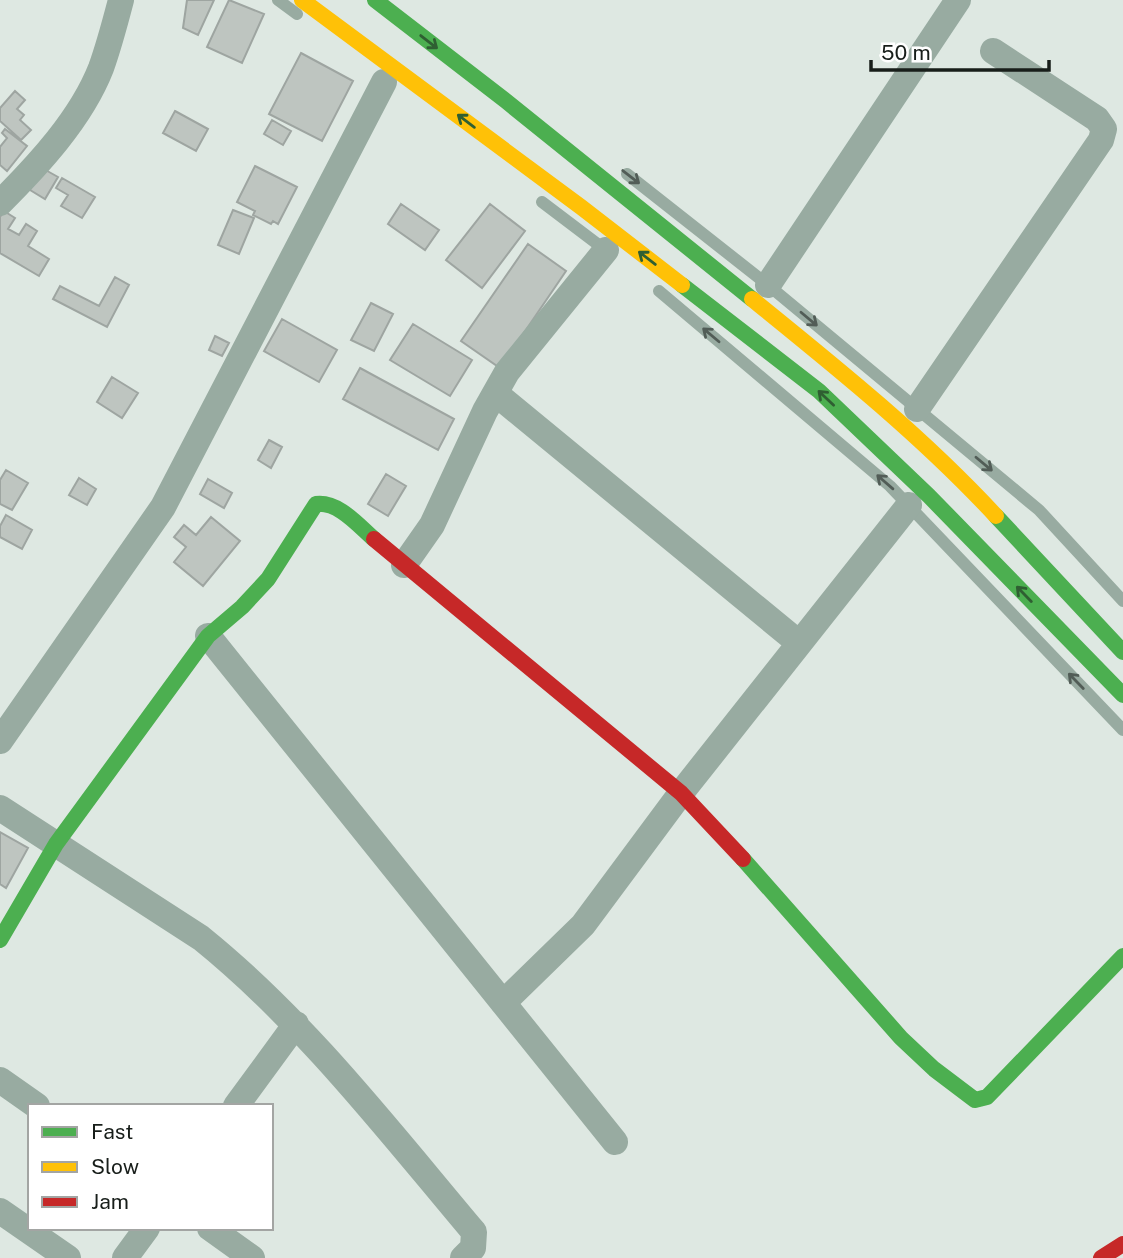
<svg xmlns="http://www.w3.org/2000/svg" width="1123" height="1258" font-family="'Public Sans',sans-serif">
	<rect width="100%" height="100%" fill="#dee8e2"/>
	<path fill="#bec5c0" stroke="#9ea5a1" stroke-width="2" d="M187,0H214L198,35L183,28Z
		M229,0L264,14L242,63L207,47Z
		M301,53L353,81L322,141L269,114Z
		M15,91L25,100L17,109L24,115L20,120L31,130L21,140L0,121V108Z
		M175,111L208,129L196,151L163,133Z
		M272,120L291,131L283,145L264,134Z
		M5,129L27,146L7,171L0,165V147L7,138L2,133Z
		M255,166L297,187L278,224L273,221L271,224L253,215L255,211L237,202Z
		M42,168L58,177L45,199L30,190Z
		M62,178L95,197L82,218L61,206L68,195L56,188Z
		M401,204L439,230L425,250L388,224Z
		M490,204L525,231L482,288L446,260Z
		M233,210L254,218L239,254L218,245Z
		M4,211L15,218L8,229L19,235L26,224L37,231L28,246L49,259L39,276L0,253V217Z
		M528,244L566,271L500,368L461,341Z
		M115,277L129,285L107,327L53,299L60,286L99,306Z
		M371,303L393,314L374,351L351,340Z
		M282,319L337,350L319,382L264,351Z
		M413,324L472,360L450,396L390,360Z
		M215,336L229,343L222,356L209,350Z
		M360,368L454,419L438,450L343,399Z
		M112,377L138,393L122,418L97,402Z
		M269,440L282,447L271,468L258,460Z
		M6,470L28,483L12,510L0,504V480Z
		M386,474L406,486L388,516L368,504Z
		M79,478L96,489L87,505L69,495Z
		M208,479L232,493L224,508L200,494Z
		M6,515L32,530L22,549L0,537V526Z
		M211,517L240,541L203,586L174,562L186,547L174,537L184,525L196,535Z
		M0,832L28,848L6,888L0,884Z"/>
	<g fill="none" stroke-linecap="round" stroke-linejoin="round">
		<path stroke="#98aba1" stroke-width="12" d="M278,0L297,14
			M627,174L768,285L1039,510L1123,601
			M542,202L608,252
			M659,291L890,486L1123,730"/>
		<path stroke="#98aba1" stroke-width="26" d="M0,203C38,165 81,119 101,68C109,46 115,23 121,0
			M768,285L958,0
			M495,393L799,643
			M917,409L1101,140L1104,129L1097,119L993,51
			M404,565L432,525L485,411L507,372L606,250
			M208,636L615,1142
			M0,741L163,507L384,82
			M0,808L201,938C305,1022 388,1130 474,1232L473,1248L463,1258
			M503,1003L583,925L681,793L909,505
			M0,1080L37,1106
			M236,1106L296,1024
			M0,1211L68,1258
			M210,1228L252,1258
			M125,1258L147,1228"/>
		<path stroke="#4caf50" stroke-width="16" d="M375,0L506,101L752,299
			M682,285L819,391L929,496L1123,695
			M996,516L1123,652
			M743,859L901,1038L934,1069L975,1100L987,1097L1123,956
			M0,940L56,844L208,636L242,607L268,579L316,504C338,501 358,525 374,539"/>
		<path stroke="#ffc107" stroke-width="16" d="M302,0L581,207L682,285
			M752,299C836,367 922,436 996,516"/>
		<path stroke="#c62828" stroke-width="16" d="M374,539L681,793L743,859
			M1101,1258L1123,1244"/>
	</g>
	<defs><path id="oneway-shaft" d="M-6 0H5M1.5-3L5.5 0L1.5 3" fill="none" stroke-width="1.6" stroke-linecap="round" stroke-linejoin="round" transform="scale(1.75)"/></defs>
	<g stroke="#2f5f32">
		<use href="#oneway-shaft" transform="translate(429 42) rotate(38)"/>
		<use href="#oneway-shaft" transform="translate(466 121) rotate(-143)"/>
		<use href="#oneway-shaft" transform="translate(647 258) rotate(-142)"/>
		<use href="#oneway-shaft" transform="translate(826 398) rotate(-137)"/>
		<use href="#oneway-shaft" transform="translate(1024 594) rotate(-134)"/>
	</g>
	<g stroke="#525d57">
		<use href="#oneway-shaft" transform="translate(631 177) rotate(38)"/>
		<use href="#oneway-shaft" transform="translate(809 319) rotate(40)"/>
		<use href="#oneway-shaft" transform="translate(711 335) rotate(-140)"/>
		<use href="#oneway-shaft" transform="translate(984 464) rotate(40)"/>
		<use href="#oneway-shaft" transform="translate(885 482) rotate(-139)"/>
		<use href="#oneway-shaft" transform="translate(1076 681) rotate(-134)"/>
	</g>
	<rect x="28" y="1104" width="245" height="126" fill="#ffffff" stroke="#a3a5a3" stroke-width="2"/>
	<rect x="42" y="1127" width="35" height="10" fill="#4caf50" stroke="#a3a5a3" stroke-width="2"/>
	<text x="91" y="1139" font-size="21" fill="#181e1a">Fast</text>
	<rect x="42" y="1162" width="35" height="10" fill="#ffc107" stroke="#a3a5a3" stroke-width="2"/>
	<text x="91" y="1174" font-size="21" fill="#181e1a">Slow</text>
	<rect x="42" y="1197" width="35" height="10" fill="#c62828" stroke="#a3a5a3" stroke-width="2"/>
	<text x="91" y="1209" font-size="21" fill="#181e1a">Jam</text>
	<path d="M871 60v10h178v-10" fill="none" stroke="#181e1a" stroke-width="3.5"/>
	<text x="881" y="60" font-size="21" fill="#181e1a" stroke="#ffffff" stroke-width="5" paint-order="stroke">50 m</text>
</svg>
